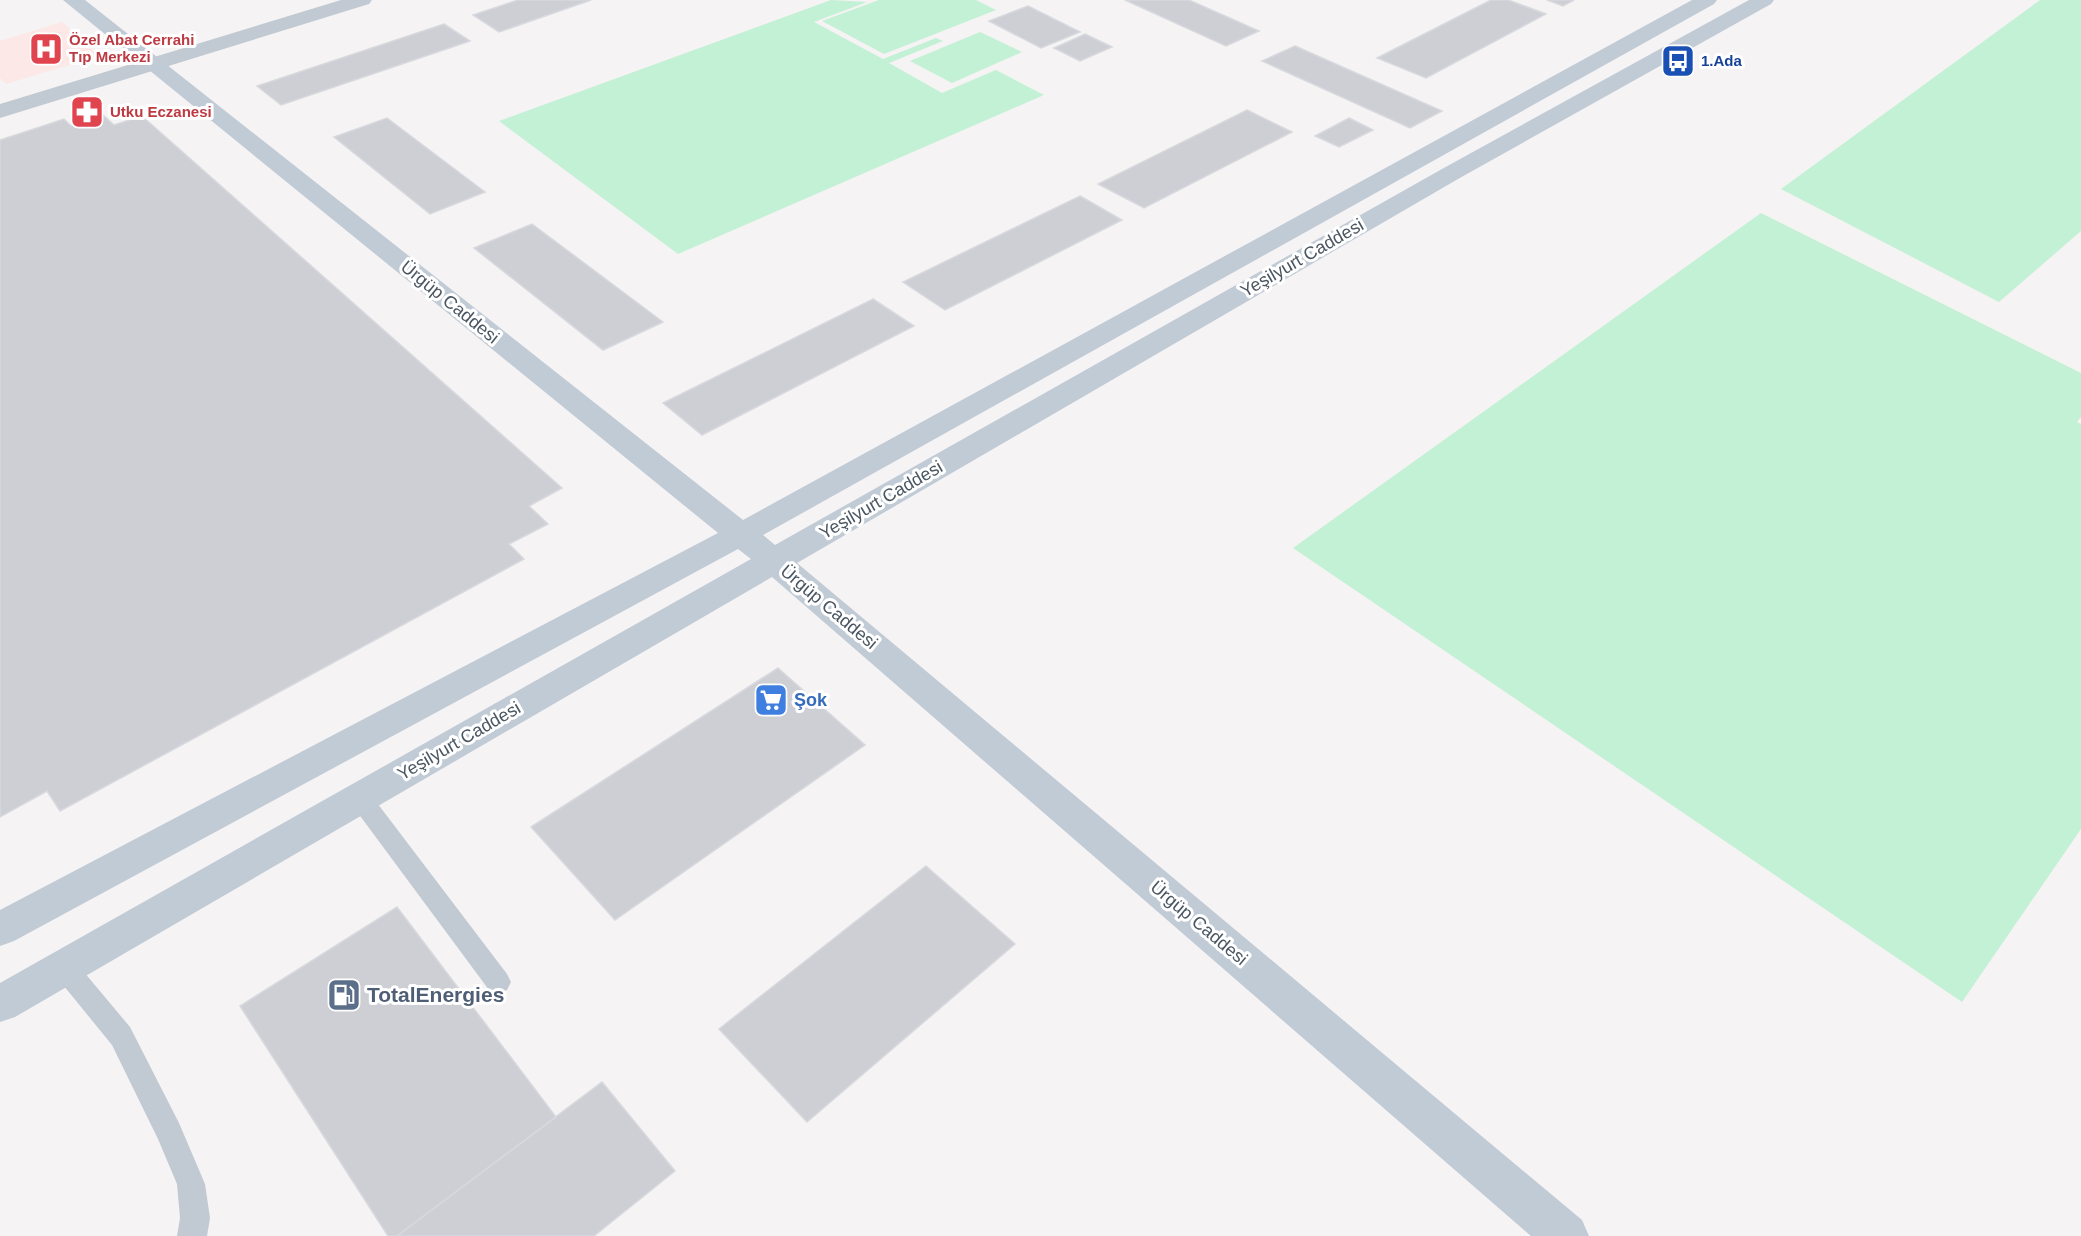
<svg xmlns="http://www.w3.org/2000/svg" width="2081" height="1236" font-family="Arial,sans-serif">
	<rect width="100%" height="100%" fill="#f5f3f3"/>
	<path fill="#fce8e6" d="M62,22L99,56L6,84L0,78V41Z"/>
	<path fill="#c3f1d5" d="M831,0L867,2L814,22L883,59L936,38L943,41L889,63L942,93L996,70L1044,95L678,254L499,121Z
		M879,0H976L996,10L884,54L822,21Z
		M2040,0H2081V231L1999,302L1781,189Z
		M980,32L1022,52L952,83L910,61Z
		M1761,213L2081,373V417L2077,422L2081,424V829L1962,1002L1293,548Z"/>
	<path fill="#cdcfd5" stroke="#d7d9de" stroke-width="1.5" d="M518,0H591L499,32L473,15Z
		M1125,0H1189L1259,31L1226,46Z
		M1491,0H1508L1546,14L1426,78L1377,58Z
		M1547,0H1574L1563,6Z
		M1028,6L1080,32L1041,48L989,21Z
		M444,24L470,41L281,105L257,86Z
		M1085,34L1112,47L1080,61L1054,48Z
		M1295,46L1442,111L1410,128L1262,61Z
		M1247,110L1292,132L1144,208L1098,184Z
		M103,115L114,125L142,116L562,488L529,506L548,524L509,544L524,559L60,811L47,791L0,817V140L64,119L71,126Z
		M387,118L485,192L430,214L334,137Z
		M1349,118L1373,130L1339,147L1315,136Z
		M1080,196L1122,220L945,310L903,282Z
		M532,224L663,322L603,350L474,248Z
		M873,299L914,326L702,435L663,403Z
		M778,668L865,745L615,920L531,827Z
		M926,866L1015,944L807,1122L719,1029Z
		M397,907L556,1117L397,1236H388L240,1006Z
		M602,1082L675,1171L594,1236H397Z"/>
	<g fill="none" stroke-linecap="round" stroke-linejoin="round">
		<path fill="#c1cad2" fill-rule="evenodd" d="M360,789L368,791L507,974L511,982L507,990L498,993L489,990L352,805L348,798L352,791Z
			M64,956L73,959L130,1027L179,1123L205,1184L210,1218L207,1236H177L180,1218L177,1184L158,1139L112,1045L55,975L51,967L55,959Z"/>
		<path fill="#c1cad2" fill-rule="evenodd" d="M341,0H372L369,4L0,118V104Z"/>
		<path fill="#c1cbd6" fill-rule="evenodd" d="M63,0H85L743,520L1692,0H1717L1714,4L763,535L775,545L1442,169L1749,0H1774L1771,4L1458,179L797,563L1582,1220L1589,1236H1531L772,577L15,1017L0,1022V983L751,559L738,549L14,941L0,946V910L718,533Z"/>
	</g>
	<defs>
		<symbol id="hospital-square" viewBox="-11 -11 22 22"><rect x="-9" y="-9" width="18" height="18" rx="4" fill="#e0444e" stroke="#fff"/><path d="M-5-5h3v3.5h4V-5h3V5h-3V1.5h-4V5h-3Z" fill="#fff"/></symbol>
		<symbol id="bus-square" viewBox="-11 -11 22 22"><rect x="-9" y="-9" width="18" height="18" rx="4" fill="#1a4fb4" stroke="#fff"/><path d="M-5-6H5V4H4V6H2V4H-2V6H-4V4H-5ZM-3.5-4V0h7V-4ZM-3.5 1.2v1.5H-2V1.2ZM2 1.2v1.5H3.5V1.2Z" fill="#fff"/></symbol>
		<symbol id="pharmacy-square" viewBox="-11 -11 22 22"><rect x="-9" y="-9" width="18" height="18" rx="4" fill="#e0444e" stroke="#fff"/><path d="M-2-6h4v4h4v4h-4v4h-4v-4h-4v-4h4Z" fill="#fff"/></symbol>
		<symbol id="supermarket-square" viewBox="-11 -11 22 22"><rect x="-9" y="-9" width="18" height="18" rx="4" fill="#3f7fe0" stroke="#fff"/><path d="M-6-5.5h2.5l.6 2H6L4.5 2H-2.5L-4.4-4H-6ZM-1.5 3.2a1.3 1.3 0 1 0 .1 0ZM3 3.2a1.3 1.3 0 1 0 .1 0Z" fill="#fff"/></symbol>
		<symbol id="fuel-square" viewBox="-11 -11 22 22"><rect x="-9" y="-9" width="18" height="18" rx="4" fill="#5c6f8a" stroke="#fff"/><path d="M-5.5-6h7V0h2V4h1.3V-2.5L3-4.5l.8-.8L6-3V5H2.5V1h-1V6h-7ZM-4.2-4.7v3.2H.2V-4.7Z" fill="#fff"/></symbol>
	</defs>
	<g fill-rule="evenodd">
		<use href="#hospital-square" x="27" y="30" width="38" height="38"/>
		<use href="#bus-square" x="1659" y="42" width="38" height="38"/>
		<use href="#pharmacy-square" x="68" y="93" width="38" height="38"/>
		<use href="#supermarket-square" x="752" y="681" width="38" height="38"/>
		<use href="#fuel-square" x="325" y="976" width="38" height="38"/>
	</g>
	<g text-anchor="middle" stroke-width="6" stroke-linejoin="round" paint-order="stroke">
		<g font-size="15" font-weight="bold" fill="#be3a42" stroke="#fff" text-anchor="start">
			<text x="69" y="45">Özel Abat Cerrahi<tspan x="69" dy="17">Tıp Merkezi</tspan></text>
			<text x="110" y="117">Utku Eczanesi</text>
		</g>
		<g font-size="15" font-weight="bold" fill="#164399" stroke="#fff" text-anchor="start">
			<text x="1701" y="66">1.Ada</text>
		</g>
		<g font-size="18" fill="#4a5661" stroke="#fff">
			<text transform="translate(1302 258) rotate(-30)" y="6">Yeşilyurt Caddesi</text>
			<text transform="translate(450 302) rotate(39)" y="6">Ürgüp Caddesi</text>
			<text transform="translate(881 500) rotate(-30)" y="6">Yeşilyurt Caddesi</text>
			<text transform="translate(829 607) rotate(40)" y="6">Ürgüp Caddesi</text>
			<text transform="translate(459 741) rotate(-30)" y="6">Yeşilyurt Caddesi</text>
			<text transform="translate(1199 923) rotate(40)" y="6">Ürgüp Caddesi</text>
		</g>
		<g font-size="18" font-weight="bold" fill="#366cbe" stroke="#fff" text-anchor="start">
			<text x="794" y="706">Şok</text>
		</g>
		<g font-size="21" font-weight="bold" fill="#4e5e75" stroke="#fff" text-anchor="start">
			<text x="367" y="1002">TotalEnergies</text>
		</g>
	</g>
</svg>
